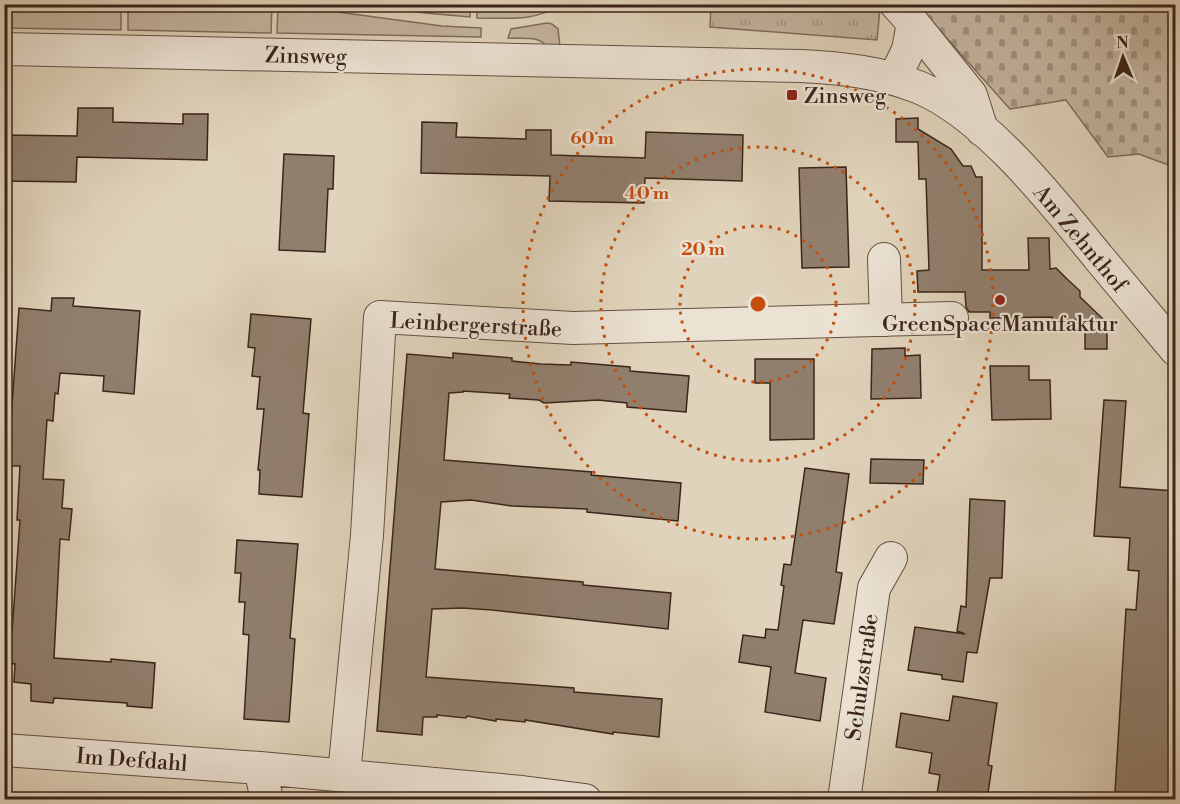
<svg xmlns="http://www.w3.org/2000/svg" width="1180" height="804" font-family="'Libre Bodoni',serif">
	<defs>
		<pattern id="cemetery-stones" width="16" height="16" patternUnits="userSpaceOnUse" patternTransform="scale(1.5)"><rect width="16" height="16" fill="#c4b5a0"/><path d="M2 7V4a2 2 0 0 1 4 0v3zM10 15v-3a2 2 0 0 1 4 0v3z" fill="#a09382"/></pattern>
		<pattern id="park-tufts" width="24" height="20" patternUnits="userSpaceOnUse" patternTransform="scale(1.5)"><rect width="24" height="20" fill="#c4b5a0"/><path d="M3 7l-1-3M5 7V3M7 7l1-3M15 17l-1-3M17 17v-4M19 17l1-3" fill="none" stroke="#a09382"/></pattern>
	</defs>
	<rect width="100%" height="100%" fill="#e0d3bb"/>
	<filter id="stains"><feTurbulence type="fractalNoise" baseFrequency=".00333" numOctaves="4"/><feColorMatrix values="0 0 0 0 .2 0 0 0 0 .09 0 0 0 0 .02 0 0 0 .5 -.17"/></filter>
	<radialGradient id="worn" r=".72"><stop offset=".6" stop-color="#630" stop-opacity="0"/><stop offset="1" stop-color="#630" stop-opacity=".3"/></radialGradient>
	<path fill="#c4b5a0" stroke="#806c5d" stroke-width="1.5" d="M278,4L442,26L481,28V37L277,33Z
		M62,5H121V30L5,28V6Z
		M128,5H272L271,33L128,30Z
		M367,5H470V17L425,13Z
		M477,5V4L559,5C537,22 503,18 477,18Z
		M547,23L552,24L558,29L560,47H547C539,35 522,39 508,38L511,29Z"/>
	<path fill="url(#cemetery-stones)" stroke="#806c5d" stroke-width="1.5" d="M917,5H1175L1176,148L1171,166L1139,154L1108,157L1066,100L1010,109Z"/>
	<path fill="url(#park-tufts)" stroke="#806c5d" stroke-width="1.5" d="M877,4L880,8L877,40L710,27L711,5Z"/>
	<path fill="#917f6e" stroke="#3b241a" stroke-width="1.5" d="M78,108H113V122L183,124V114H208L207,160L77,157L76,182L4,181V135L77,136Z
		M918,118V129L951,149L963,166H971L976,177H982V270H1029L1028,238H1049L1050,269L1056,268L1067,279L1080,291V297L1104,320H1052V317L990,318V312H969L966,307L965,292H918L917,271L929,270L926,179H919L918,142H896V119Z
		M422,122L457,123L456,137L526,139V130H551V155L645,158L646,132L743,135L742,181L645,178L644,203L549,201L550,176L421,173Z
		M284,154L334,156L333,189H328L325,252L279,250Z
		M846,167L849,267L802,268L799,168Z
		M52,298H74L73,306L140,311L134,394L103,391L104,376L60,373L58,394L55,393L53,421L47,420L43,479L64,480L62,508L72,509L69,540L60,539L54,658L111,662V659L155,663L152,708L127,706V703L54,698L53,703L31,701V684L14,682L15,664L9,663V659H4V631L12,632L20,520H17L20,466H10L11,462L8,461L19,308L51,311Z
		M251,314L311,319L303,413L309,414L302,497L259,494L260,470H258L264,409H257L260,377L252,376L255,348L248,347Z
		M1085,328H1107V349H1085Z
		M905,348V356L920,355L921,398L871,399L872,349Z
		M453,353L512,358V361L541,364L571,365V362L630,367V371L689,376L686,412L627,407V403L598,400L544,403L539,400L509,398L510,394L463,391V392L449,393L444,460L592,472L591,475L681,483L678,521L587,512V509L512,506L471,500L441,502L435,569L583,582V585L671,593L668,629L492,610L462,608L432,609L426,677L574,688V692L662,699L659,737L613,732V734L525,720V722L496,719V721L467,716L466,718L437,715V717H423L422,735L377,731L407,354L453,358Z
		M755,359H814V439L770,440V383H755Z
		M990,366H1029V380H1050L1051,419L992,420Z
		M1104,400L1126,401L1120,487L1176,491V800H1126L1127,793L1115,792L1126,609L1136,610L1139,571L1128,570L1130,538L1094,536Z
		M871,459L924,460L923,484L870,483Z
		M805,468L849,474L836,572L842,573L834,624L803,620L795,673L826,678L820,721L765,712L771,667L739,662L743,635L765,638L766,629L778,630L784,586L781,585L784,564L791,565Z
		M970,499L1005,501L1002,578H990L977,653L967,652L963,682L942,679V675L908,670L915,627L965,634L957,631L961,606L966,607Z
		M237,540L298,544L290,638L295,639L289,722L244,719L249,635L243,634L245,602H239L241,573H235Z
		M953,696L997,703L988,765L992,766L987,800H936L940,775L929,773L932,753L896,747L901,713L949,721Z"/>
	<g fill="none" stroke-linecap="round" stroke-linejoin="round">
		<defs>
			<path id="street" d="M913,23L971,95L982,130
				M4,49L801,66C841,68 880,72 918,87C986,115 1053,202 1099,258C1125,289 1150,319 1176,350
				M894,79L908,50L913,23L896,4
				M884,259L886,320
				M4,750L260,768L522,792L585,800
				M260,768L267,800
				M344,775L367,535L380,317L573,328L952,318
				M844,800L874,588L891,558"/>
		</defs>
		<use href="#street" stroke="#645042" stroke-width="34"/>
		<use href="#street" stroke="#ebe2d3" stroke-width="32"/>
	</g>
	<g fill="none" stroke="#c54e0f" stroke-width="3" stroke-dasharray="3 6">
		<circle cx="758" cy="304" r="78"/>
		<circle cx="758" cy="304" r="157"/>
		<circle cx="758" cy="304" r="235"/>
	</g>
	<g fill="#8f2418" stroke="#ebe2d3" stroke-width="2">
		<rect x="786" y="89" width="12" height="12" rx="3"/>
		<circle cx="1000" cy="300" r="6"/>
	</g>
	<g text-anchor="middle" stroke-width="4.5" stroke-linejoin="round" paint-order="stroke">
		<g font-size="22" fill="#3b241a" stroke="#ebe2d3">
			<text transform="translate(306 55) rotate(1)" y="8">Zinsweg</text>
			<text transform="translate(1081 238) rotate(50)" y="8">Am Zehnthof</text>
			<text transform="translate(476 324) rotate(3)" y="8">Leinbergerstraße</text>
			<text transform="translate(861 677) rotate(-82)" y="8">Schulzstraße</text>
			<text transform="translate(132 759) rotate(4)" y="8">Im Defdahl</text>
		</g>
		<g font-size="22" fill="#3b241a" stroke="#ebe2d3" text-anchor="start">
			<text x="804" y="103">Zinsweg</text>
			<text x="1000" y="331" text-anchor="middle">GreenSpaceManufaktur</text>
		</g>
	</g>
	<circle cx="758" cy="304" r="9" fill="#c54e0f" stroke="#ebe2d3" stroke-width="3"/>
	<g font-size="18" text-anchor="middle" font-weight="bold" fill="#c54e0f" stroke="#ebe2d3" stroke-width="4.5" stroke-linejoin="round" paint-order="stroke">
		<text x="592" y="144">60 m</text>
		<text x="647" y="199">40 m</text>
		<text x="703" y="255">20 m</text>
	</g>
	<rect width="1180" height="804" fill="none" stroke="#e0d3bb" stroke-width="24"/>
	<rect x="6" y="6" width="1168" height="792" fill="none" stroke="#3b241a" stroke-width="3"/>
	<rect x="12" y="12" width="1156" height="780" fill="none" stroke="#3b241a" stroke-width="1.5"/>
	<g transform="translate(1123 57) rotate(358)" stroke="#ebe2d3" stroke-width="4.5" paint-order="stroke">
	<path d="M0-4.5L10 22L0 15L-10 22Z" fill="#3b241a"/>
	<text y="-9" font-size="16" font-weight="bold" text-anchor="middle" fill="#3b241a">N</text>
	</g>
	<rect width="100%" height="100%" filter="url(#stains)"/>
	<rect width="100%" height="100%" fill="url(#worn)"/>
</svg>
